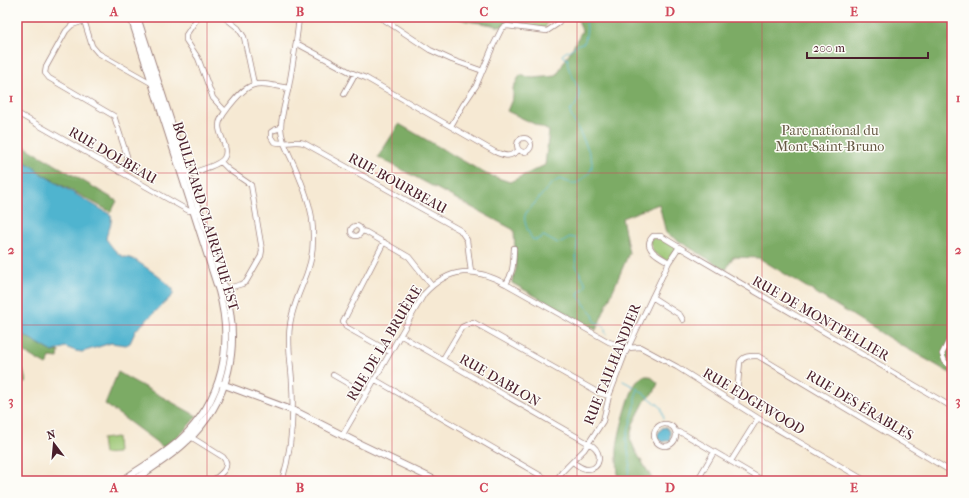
<svg xmlns="http://www.w3.org/2000/svg" width="969" height="498" font-family="'IM FELL French Canon',serif">
	<rect width="100%" height="100%" fill="#fdfcf7"/>
	<filter id="ink" filterUnits="userSpaceOnUse"><feTurbulence type="fractalNoise" baseFrequency=".025" numOctaves="2"/><feDisplacementMap in="SourceGraphic" scale="8" xChannelSelector="R" yChannelSelector="G"/><feConvolveMatrix kernelMatrix="1 2 1 2 8 2 1 2 1" color-interpolation-filters="sRGB"/></filter>
	<filter id="wash" filterUnits="userSpaceOnUse"><feTurbulence type="fractalNoise" baseFrequency=".012" numOctaves="4" result="noise"/><feDisplacementMap in="SourceGraphic" scale="16" xChannelSelector="R" yChannelSelector="G"/><feGaussianBlur stdDeviation="0.9" result="paint"/><feColorMatrix in="noise" values="0 0 0 0 0 0 0 0 0 0 0 0 0 0 0 0 0 1.4 0 .05"/><feComposite in="paint" operator="in"/></filter>
	<g filter="url(#wash)">
		<rect width="100%" height="100%" fill="#f6e9d3"/>
		<path fill="#9bc673" stroke="#72724f" d="M454,17H550L545,28L509,23L500,26L467,21Z
			M656,235L679,247L669,262L654,253L649,240Z
			M17,369H23L26,382L17,383Z
			M117,437L118,453L104,454L102,439Z"/>
		<path fill="#7cab65" stroke="#636548" d="M461,17H530L520,25L509,23L500,27Z
			M577,17H952V374L899,344L759,258L733,257L726,270L666,233L659,204L622,218L629,253L596,330L512,283V281L516,269L514,230L378,157L399,124L486,174L510,182L545,165L549,131L507,111L513,97V88L520,75L533,78L556,76L582,31Z
			M17,142L117,201L111,212L38,172L34,167L17,158Z
			M17,331L53,352L59,351L58,358L50,357L48,363L46,365L17,348Z
			M118,372L128,378L197,416L182,433L163,447L105,404Z
			M643,376H650L658,383L654,393L646,399L633,424L630,439L636,452L653,480L617,481C619,470 616,460 617,450C617,438 630,391 636,383C638,380 641,378 643,376Z"/>
		<path fill="#50b4cf" stroke="#4d6a7d" d="M17,158L34,167L38,172L111,215C113,224 107,230 106,239C111,245 116,254 124,257C129,258 133,258 138,262C150,270 162,278 173,289V295L136,330L130,343L126,345L111,343L82,352L76,351L65,347L53,352L17,331Z
			M666,427L670,432V440L662,442L658,439L657,435L662,428Z"/>
		<g fill="none" stroke-linecap="round" stroke-linejoin="round">
			<path stroke="#50b4cf" stroke-width="1" d="M585,17L587,28L585,41L583,43L579,44L563,54L562,56L568,59C564,72 587,88 576,104C575,107 572,109 570,111V113C575,125 594,155 592,167C590,174 583,179 577,183H571L560,179C548,184 544,193 535,203C532,207 527,210 525,215C523,222 529,233 532,239L536,240L544,236C554,242 561,247 569,237L575,238L577,240C578,249 574,256 576,265C578,273 584,277 586,285L584,289L579,292L578,296L593,315L595,322L604,326L606,334
				M623,381L638,389L635,398V406L626,439L630,462L627,481
				M638,389L661,407L664,418"/>
		</g>
	</g>
	<g filter="url(#ink)">
		<g fill="none" stroke-linecap="round" stroke-linejoin="round">
			<defs>
				<path id="minor" d="M83,17L92,46L98,53L153,84
					M198,17L186,35V40L198,58L213,98L225,111
					M224,17L238,28L244,37L254,84
					M380,17L430,50L452,60L483,71
					M560,17L563,18L567,17
					M84,21L72,25L66,31L46,67L45,73L49,78L114,116L127,156V160L120,172
					M17,23L21,17
					M296,43L350,72L366,78L495,152C506,156 509,158 519,150
					M344,94L355,74
					M17,113L189,211L196,210
					M451,126L463,105L476,86L493,46L502,28L507,26L547,31L559,23L560,18
					M281,128L274,130L271,132V137L274,142C284,145 294,140 304,143L460,230L467,240L471,272
					M517 145a7 7 0 1 1 14 0a7 7 0 1 1-14 0Z
					M221,162L229,170L251,185L262,250L261,256L246,282L242,284L222,290
					M185,175C194,172 219,166 224,158C230,148 219,137 219,126C219,119 224,113 228,108C250,79 255,82 288,88
					M351 231a5 5 0 1 1 10 0a5 5 0 1 1-10 0Z
					M361,231L366,232L409,257L432,286
					M384,242L343,322L346,327L390,352
					M669,262C660,257 641,248 653,236H661L679,247L952,407
					M506,284C514,271 513,263 514,248
					M652,297L680,315L683,320
					M952,334L942,354L945,362L952,368
					M400,335L593,446C602,453 601,470 587,469C581,469 577,464 572,462
					M443,359L462,327L473,322L599,393L609,396
					M333,375L366,394
					M374,379L550,481
					M736,405L740,362C744,355 751,356 758,356L952,472
					M654 435a11 11 0 1 1 22 0a11 11 0 1 1-22 0Z
					M675,431L684,434L764,481
					M342,436L424,294C450,266 474,267 506,284L609,342L628,348L640,347L677,367L758,418L866,481
					M191,437L223,457C232,467 220,475 212,481
					M731,461L758,418
					M282,481C292,449 294,416 292,382C291,363 287,343 290,325C292,307 301,290 307,273C313,257 314,236 312,219C310,202 302,183 295,167C290,155 281,141 281,128C281,114 286,100 289,86C293,63 297,40 299,17
					M556,481L562,472L584,450L603,421L609,396L625,354L669,262L679,247
					M697,481L714,452"/>
				<path id="tertiary" d="M222,384L297,412L360,444L437,481
					M122,481C141,467 163,456 180,440C223,400 234,346 219,291L131,17
					M133,481C151,468 171,457 187,441C230,401 241,345 225,289L137,17"/>
			</defs>
			<use href="#minor" stroke="#a0847f" stroke-width="6"/>
			<use href="#tertiary" stroke="#a0847f" stroke-width="8"/>
			<use href="#minor" stroke="#fff" stroke-width="4.5"/>
			<use href="#tertiary" stroke="#fff" stroke-width="6"/>
		</g>
	</g>
	<path fill="none" stroke="#d1495b" stroke-width="1" stroke-opacity="0.55" d="M207,17V481M392,17V481M577,17V481M762,17V481M17,173H952M17,325H952"/>
	<g text-anchor="middle" stroke-width="3" stroke-linejoin="round" paint-order="stroke">
		<g font-size="14" fill="#665944" stroke="#fdfcf7">
			<text x="830" y="135">Parc national du<tspan x="830" dy="16">Mont-Saint-Bruno</tspan></text>
		</g>
		<g font-size="14" fill="#4a1f2b" stroke="#fdfcf7">
			<text transform="translate(113 155) rotate(30)" y="5">RUE DOLBEAU</text>
			<text transform="translate(398 183) rotate(29)" y="5">RUE BOURBEAU</text>
			<text transform="translate(206 216) rotate(73)" y="5">BOULEVARD CLAIREVUE EST</text>
			<text transform="translate(821 318) rotate(30)" y="5">RUE DE MONTPELLIER</text>
			<text transform="translate(384 343) rotate(-59)" y="5">RUE DE LA BRUÈRE</text>
			<text transform="translate(612 364) rotate(-68)" y="5">RUE TAILHANDIER</text>
			<text transform="translate(500 380) rotate(30)" y="5">RUE DABLON</text>
			<text transform="translate(754 401) rotate(31)" y="5">RUE EDGEWOOD</text>
			<text transform="translate(860 405) rotate(31)" y="5">RUE DES ÉRABLES</text>
		</g>
	</g>
	<rect width="969" height="498" fill="none" stroke="#fdfcf7" stroke-width="44"/>
	<g transform="translate(54 444) rotate(344)" stroke="#fdfcf7" stroke-width="3" paint-order="stroke">
	<path d="M0-3L7 15L0 10L-7 15Z" fill="#4a1f2b"/>
	<text y="-6" font-size="11" font-weight="bold" text-anchor="middle" fill="#4a1f2b">N</text>
	</g>
	<path d="M807 52v6h121v-6" fill="none" stroke="#4a1f2b" stroke-width="2"/>
	<text x="813" y="52" font-size="12" fill="#4a1f2b" stroke="#fdfcf7" stroke-width="3" paint-order="stroke">200 m</text>
	<rect x="22" y="22" width="925" height="454" fill="none" stroke="#d1495b" stroke-width="1.5"/>
	<g font-size="13" text-anchor="middle" font-weight="bold" fill="#d1495b">
		<text x="114" y="16">A</text>
		<text x="300" y="16">B</text>
		<text x="484" y="16">C</text>
		<text x="670" y="16">D</text>
		<text x="854" y="16">E</text>
		<text x="11" y="102">1</text>
		<text x="958" y="102">1</text>
		<text x="11" y="254">2</text>
		<text x="958" y="254">2</text>
		<text x="11" y="405">3</text>
		<text x="958" y="405">3</text>
		<text x="114" y="492">A</text>
		<text x="300" y="492">B</text>
		<text x="484" y="492">C</text>
		<text x="670" y="492">D</text>
		<text x="854" y="492">E</text>
	</g>
</svg>
